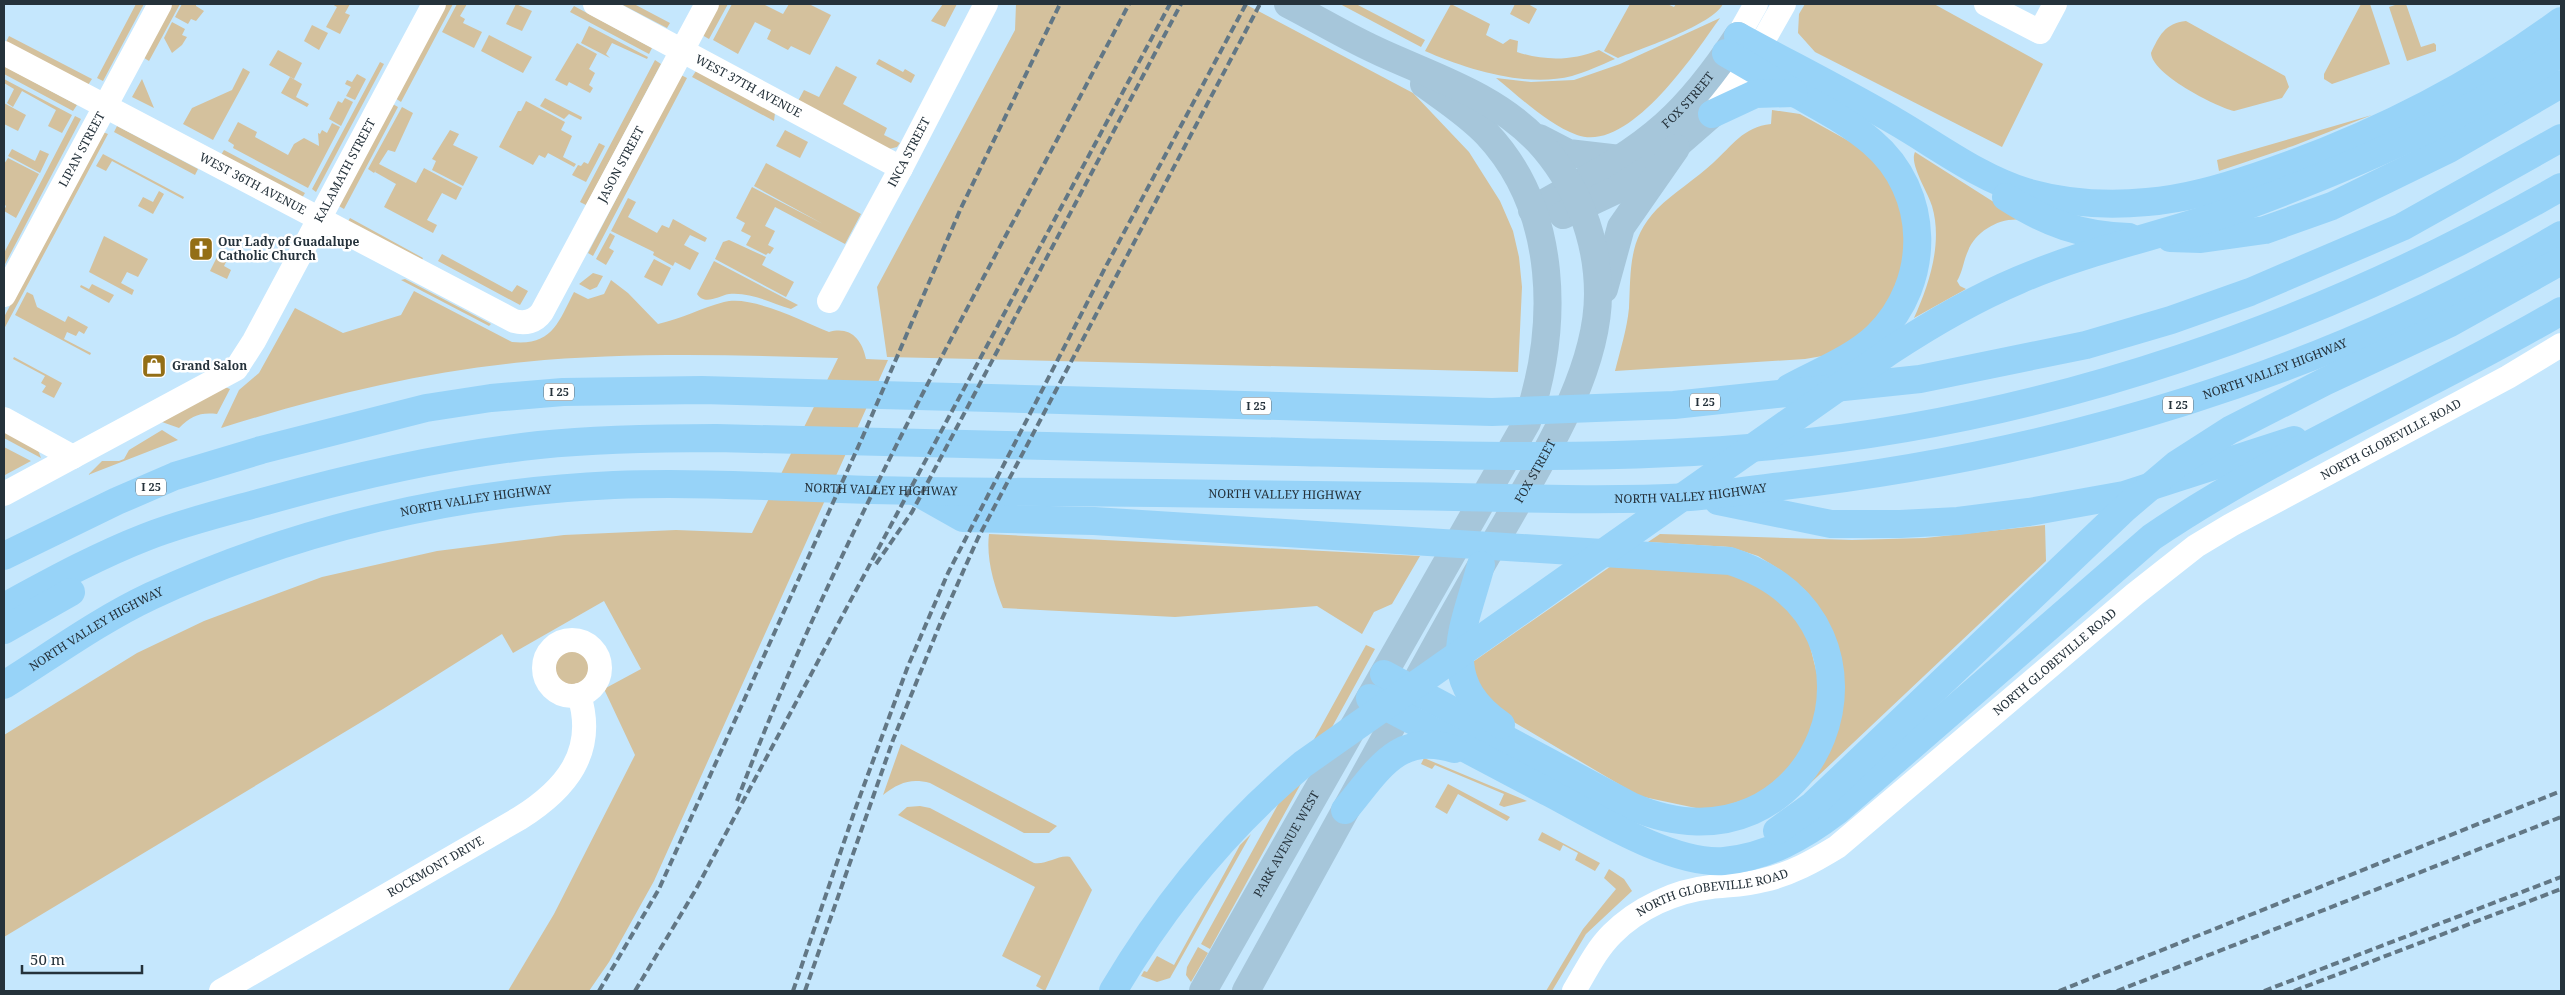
<svg xmlns="http://www.w3.org/2000/svg" width="2565" height="995" font-family="'Noto Serif',serif">
	<rect width="100%" height="100%" fill="#c5e7fd"/>
	<path fill="#d4c19d" d="M136,4H144L103,81L97,78Z
		M169,4H180L149,61L141,56Z
		M182,4H196V6L204,11L196,21L191,19L188,24L175,17Z
		M332,4H350L345,13L350,15L340,34L326,27L337,7Z
		M444,4H453L401,102L395,98Z
		M457,4H467L460,16L465,19L463,23L482,32L474,48L442,32Z
		M516,4L532,11L522,31L506,24Z
		M621,4H634L670,23L667,28Z
		M718,4H728L709,39L702,35Z
		M732,4H763L783,14L789,4H809L831,15L810,55L791,46L788,50L767,39L771,30L755,22L738,54L713,40Z
		M943,4H957L945,27L931,21Z
		M1016,4H1245L1413,93L1469,152L1500,201L1513,231L1519,257L1522,287L1518,372L887,357L877,287L1015,30Z
		M1340,4H1356L1425,40L1421,47Z
		M1451,4L1490,24L1486,35L1503,44L1510,39L1518,41L1517,52C1544,61 1572,61 1599,50L1615,59C1601,65 1586,72 1572,76C1526,88 1466,69 1425,51Z
		M1515,4H1528L1537,9L1529,24L1510,14Z
		M1630,4H1667L1674,7L1676,4H1723C1712,25 1643,48 1618,58L1604,51Z
		M1805,4H1934L2043,64L2002,147L1815,52L1798,33L1799,14Z
		M2361,4H2370L2390,64L2332,84L2324,79V74Z
		M2398,4H2406L2421,47L2434,43L2436,45V51L2407,61L2389,7Z
		M574,6L652,48L649,54L570,12Z
		M1720,18C1695,53 1629,154 1577,135C1547,124 1521,98 1496,78L1531,82L1574,80L1620,64Z
		M2186,21L2285,76L2289,87L2282,98L2234,111C2214,106 2152,74 2151,53C2159,36 2165,23 2186,21Z
		M172,22L185,29L182,35L187,37L182,45L172,53L164,38Z
		M312,25L328,33L319,50L304,41Z
		M589,26L648,57L647,59L612,43L606,54L610,58L581,43Z
		M489,35L532,57L523,73L481,51Z
		M9,36L92,79L88,85L6,42Z
		M577,43L597,54L589,69L595,73L589,85L593,88L590,93L569,82L567,86L555,80Z
		M278,50L302,63L294,79L269,65Z
		M879,59L903,72L905,69L915,75L911,83L876,64Z
		M655,60L661,64L586,205L580,202Z
		M380,62L384,64L316,192L312,189Z
		M4,66L77,105L73,111L4,74Z
		M836,66L857,77L843,104L887,128L884,135L900,143L897,147L889,149L798,101L804,90L819,97Z
		M243,68L250,72L213,140L183,124L192,108L232,90Z
		M696,71L775,113L774,121L692,77Z
		M357,74L366,79L355,100L346,96L351,87L345,84L347,80L352,82Z
		M681,75L687,78L593,256L588,253Z
		M290,77L302,84L296,97L309,104L307,107L281,93Z
		M4,79L72,115L62,133L48,126L56,110L22,91L13,107L7,103L14,89L4,83Z
		M142,79L154,108L132,97Z
		M345,98L353,102L341,126L329,119L338,101L342,103Z
		M545,98L582,117L581,120L569,114L564,119L540,106Z
		M526,101L565,122L561,130L572,136L563,157L576,164L574,167L548,153L545,158L539,155L533,165L499,147L518,111H521Z
		M4,103L26,115L18,131L4,124Z
		M391,103L398,107L344,209L337,205Z
		M402,107L413,113L395,152L388,150L379,164L416,183L424,168L462,188L456,200L442,193L427,220L437,225L433,233L384,207L396,184L375,172L377,169L374,173L368,169Z
		M1772,110L1800,114L1856,145L1881,163L1902,202L1907,257L1884,312L1853,342L1834,354L1805,359L1615,371C1620,351 1627,329 1629,308C1631,270 1628,239 1657,209C1674,192 1696,179 1713,163C1732,146 1743,127 1771,124Z
		M2372,115L2293,146L2219,171L2217,160Z
		M75,116L81,119L4,266V253Z
		M238,122L257,132L255,137L288,155L294,144L304,138L319,146L318,133L320,134L322,130L327,133L332,123L340,127L308,188L233,148L234,145L228,141Z
		M117,126L198,169L195,175L114,132Z
		M450,130L459,134L453,145L478,157L463,186L432,170L436,161L432,159Z
		M785,130L808,142L800,158L776,146Z
		M103,132L108,134L4,329V317Z
		M599,143L605,146L586,182L572,175L578,165L581,166L584,162L588,164Z
		M12,149L35,161L40,150L49,154L40,173L8,156Z
		M224,150L305,193L302,198L221,155Z
		M1915,152L2022,220C2000,217 1976,231 1968,251C1963,262 1963,271 1957,281L1960,286L1966,289L1914,318C1929,285 1943,243 1932,206C1928,192 1909,164 1915,152Z
		M103,154L184,197L183,199L112,161L106,171L96,166Z
		M8,158L39,174L16,218L4,211L6,206L4,204V164Z
		M766,163L861,214L845,244L775,207L765,226L775,231L768,245L774,248L770,254L768,253L766,255L746,245L751,236L741,231L745,223L736,218L752,187L823,224L754,186Z
		M159,191L164,194L153,214L138,206L143,197L153,202Z
		M628,198L636,202L628,217L657,233L662,225L669,228L673,219L707,238L705,242L690,235L684,245L699,253L690,270L675,262L673,266L653,255L654,252L611,231Z
		M350,218L423,258L421,262L347,223Z
		M610,233L615,236L609,248L614,251L606,265L596,259Z
		M104,236L148,259L138,277L127,272L121,283L134,290L132,295L89,272Z
		M729,240L766,257L762,265L794,282L786,297L715,259L723,242Z
		M442,254L512,292L517,285L528,291L520,305L438,261Z
		M218,255L227,260L224,266L231,270L227,279L210,271Z
		M654,259L671,268L662,286L644,277Z
		M714,261L798,305L791,309C771,303 751,292 729,294C718,296 705,306 697,294Z
		M593,273L603,276L597,287L590,290L579,284Z
		M405,279L491,324L489,326L401,280Z
		M611,280L628,293L658,324C681,319 701,308 724,302C752,295 802,321 829,332C850,326 862,339 866,359L888,360L654,881L609,962L589,991H508L554,914L635,755L604,689L641,669L604,601L513,653L502,634L383,709L4,937V735L137,653L204,621L322,577L437,551L564,535L676,530L752,533L838,358C733,355 628,352 524,362C420,372 320,397 221,428L239,390L259,373L295,308L343,333L401,315L414,291L512,342C552,346 558,323 574,292L588,299L604,294Z
		M92,284L114,295L109,303L80,287L81,285L89,289Z
		M27,292L33,295L37,307L65,322L68,316L88,327L84,334L79,331L76,336L67,332L64,339L91,353L90,355L15,315Z
		M14,357L62,383L54,398L42,392L46,386L41,383L45,376L13,359Z
		M225,387L230,389L217,414C200,412 191,416 179,428L162,422Z
		M162,430L178,440L88,475L102,461H119L124,459L129,450Z
		M4,431L38,450L41,458L4,438Z
		M4,447L31,461L5,475Z
		M2045,525L2046,561L1800,793L1823,762L1835,734L1836,646L1824,616L1805,590L1782,571L1758,556L1730,547L1648,542L1660,534L1852,540L1925,538Z
		M989,534L1420,556L1392,604L1374,612L1362,634L1317,606L1175,617L1003,608C994,585 986,559 989,534Z
		M1617,562L1722,570L1776,595L1807,634L1820,686L1812,733L1790,766L1761,794L1710,811L1639,796L1507,718L1486,703L1467,666Z
		M1366,645L1375,649L1210,949L1201,944Z
		M553 668a18 18 0 1 1 36 0a18 18 0 1 1-36 0Z
		M901,744L1057,826L1049,833H1024L930,783C910,778 899,783 883,795Z
		M1424,758L1527,801L1504,807L1499,805L1504,794L1435,765L1432,769L1421,764Z
		M1448,784L1510,817L1507,821L1458,794L1447,814L1435,807Z
		M920,806L930,808L1034,863C1047,865 1059,854 1070,857L1092,890L1045,991L1036,986L1041,976L1002,956L1035,887L898,815L907,807Z
		M1542,832L1600,863L1595,871L1575,860L1578,853L1563,845L1560,851L1538,840Z
		M1251,834L1170,978L1157,982L1141,976L1144,971L1147,972L1157,956L1174,965L1240,845Z
		M1609,869L1624,879L1632,891L1586,934L1552,991H1546L1583,929L1616,889L1604,878Z
		M1198,947L1208,953L1191,982L1186,975L1187,967Z"/>
	<g fill="none" stroke-linecap="round" stroke-linejoin="round">
		<g stroke="#fff" stroke-width="24">
			<path id="s1" d="M595,4L901,168"/>
			<path d="M1986,4L2040,32L2055,4"/>
			<path d="M1738,36L1756,4"/>
			<path id="s2" d="M4,53L514,321C525,324 535,322 542,312L707,4"/>
			<path d="M1712,114L1749,66L1784,4"/>
			<path id="s3" d="M4,295L160,4"/>
			<path id="s4" d="M829,301L901,168L986,4"/>
			<path d="M4,419L73,457"/>
			<path id="s5" d="M4,494L236,369L254,341L434,4"/>
			<circle cx="572" cy="668" r="28"/>
			<path id="s6" d="M221,991L520,818C566,789 597,752 579,695"/>
			<path id="s7" d="M1574,991C1586,971 1596,950 1612,934C1638,908 1675,891 1711,887C1729,885 1747,885 1764,880C1791,874 1814,861 1837,847L2135,594L2196,546L2231,525L2508,377L2561,345"/>
		</g>
		<g stroke="#a6c6da" stroke-width="28">
			<path d="M1539,138L1568,153L1620,159"/>
			<path id="s8" d="M1532,210C1577,184 1626,160 1665,125C1694,99 1717,68 1738,36"/>
			<path d="M1563,215L1616,190L1649,169L1712,114"/>
			<path d="M1604,289L1621,227L1676,148"/>
			<path id="s9" d="M1203,991L1527,422C1559,327 1559,211 1487,134C1468,114 1446,100 1424,84"/>
			<path id="s10" d="M1246,991C1310,875 1373,758 1438,642C1460,602 1483,562 1506,523C1543,458 1598,372 1598,294C1598,238 1576,182 1538,141C1495,96 1437,78 1382,53C1350,39 1319,20 1288,4"/>
		</g>
		<g stroke="#97d3f8" stroke-width="28">
			<path d="M1738,36C1791,65 1845,92 1898,123C1939,147 1980,178 2026,192C2065,203 2107,206 2147,202C2185,199 2222,188 2258,176C2365,140 2470,88 2561,21"/>
			<path d="M1726,53C1749,66 1772,80 1795,93C1821,108 1849,122 1872,142C1931,192 1932,282 1877,336C1853,359 1818,372 1789,388"/>
			<path d="M1712,114L1755,94L1794,93"/>
			<path d="M2006,197C2046,223 2082,236 2129,237"/>
			<path d="M2170,238L2201,239L2265,230L2332,206L2449,149L2561,84"/>
			<path d="M915,491L963,518L1094,521L1730,561C1919,622 1818,888 1631,806L1384,674"/>
			<path d="M1718,501L1831,524H1900L1958,521L2029,512L2124,495L2294,440"/>
			<path d="M4,556L117,501L175,476L261,450L426,408L491,398L563,392L702,390L1492,412L1674,405L1920,379L2086,345L2171,320L2250,292L2402,227L2561,138"/>
			<path d="M1481,565C1464,629 1435,679 1501,725"/>
			<path d="M4,607C50,582 97,556 146,537C184,522 226,512 266,501C355,476 446,455 539,445C597,439 657,438 716,438C909,442 1103,448 1296,452C1455,456 1614,461 1772,446C2049,420 2320,325 2561,187"/>
			<path d="M4,630L71,592"/>
			<path id="s11" d="M4,685C52,655 100,620 151,596C296,529 455,492 614,485C716,481 817,490 919,491C1079,492 1238,494 1398,496C1495,497 1593,502 1690,497C1721,495 1752,489 1783,486C2056,455 2324,375 2561,235"/>
			<path d="M1370,698C1430,730 1489,761 1548,792C1594,816 1672,865 1724,861C1767,857 1803,837 1837,811L2152,537C2282,449 2427,390 2561,311"/>
			<path d="M1345,810C1377,772 1397,731 1454,749"/>
			<path d="M1777,831L1813,805L2124,509L2177,464L2230,430L2326,381L2450,323L2561,261"/>
			<path d="M1113,991C1164,905 1226,828 1303,764L1890,351C1931,324 1974,299 2019,280C2088,250 2164,235 2235,210C2346,169 2463,120 2561,52"/>
		</g>
		<path stroke="#627785" stroke-width="4" stroke-dasharray="8 4" stroke-linecap="butt" d="M876,564L912,512L1181,4
			M737,801C842,524 992,266 1129,4
			M599,991L659,889L863,436L961,208L1060,4
			M635,991L695,891L1170,4
			M793,991L856,807L908,666L948,573L1105,268L1246,4
			M805,991L893,740L942,619L978,538L1260,4
			M2059,991L2561,791
			M2117,991L2561,817
			M2264,991L2561,877
			M2294,991L2561,889"/>
	</g>
	<defs>
		<symbol id="church-square" viewBox="-11 -11 22 22"><rect x="-9" y="-9" width="18" height="18" rx="4" fill="#936e16" stroke="#fff"/><path d="M-1.2-6h2.4v3.5h3.3v2.4h-3.3V6h-2.4V-.1h-3.3v-2.4h3.3Z" fill="#fff"/></symbol>
		<symbol id="shop-square" viewBox="-11 -11 22 22"><rect x="-9" y="-9" width="18" height="18" rx="4" fill="#936e16" stroke="#fff"/><path d="M-5-2.5h2.3a2.7 3.5 0 0 1 5.4 0H5L5.5 6h-11ZM-1.5-2.5h3a1.5 2.3 0 0 0-3 0Z" fill="#fff"/></symbol>
	</defs>
	<g fill-rule="evenodd">
		<use href="#church-square" x="187" y="235" width="28" height="28"/>
		<use href="#shop-square" x="140" y="352" width="28" height="28"/>
	</g>
	<g text-anchor="middle" stroke-width="5" stroke-linejoin="round" paint-order="stroke">
		<g fill="#fff" stroke="#667076" stroke-width="1">
			<rect x="544" y="383.5" width="30" height="17" rx="4"/>
			<rect x="1690" y="393.5" width="30" height="17" rx="4"/>
			<rect x="2163" y="396.5" width="30" height="17" rx="4"/>
			<rect x="1241" y="397.5" width="30" height="17" rx="4"/>
			<rect x="136" y="478.5" width="30" height="17" rx="4"/>
		</g>
		<g font-size="11" font-weight="bold" fill="#25323b">
			<text x="559" y="396">I 25</text>
			<text x="1705" y="406">I 25</text>
			<text x="2178" y="409">I 25</text>
			<text x="1256" y="410">I 25</text>
			<text x="151" y="491">I 25</text>
		</g>
		<g font-size="12" fill="#25323b" stroke="#fff">
			<text dy="4" stroke="none"><textPath href="#s1" startOffset="174">WEST 37TH AVENUE</textPath></text>
			<text dy="4" stroke="none"><textPath href="#s8" startOffset="192">FOX STREET</textPath></text>
			<text dy="4" stroke="none"><textPath href="#s3" startOffset="165">LIPAN STREET</textPath></text>
			<text dy="4" stroke="none"><textPath href="#s4" startOffset="169">INCA STREET</textPath></text>
			<text dy="4" stroke="none"><textPath href="#s2" startOffset="775">JASON STREET</textPath></text>
			<text dy="4" stroke="none"><textPath href="#s5" startOffset="490">KALAMATH STREET</textPath></text>
			<text dy="4" stroke="none"><textPath href="#s2" startOffset="281">WEST 36TH AVENUE</textPath></text>
			<text dy="4" stroke="none"><textPath href="#s11" startOffset="2328">NORTH VALLEY HIGHWAY</textPath></text>
			<text dy="4" stroke="none"><textPath href="#s7" startOffset="1005">NORTH GLOBEVILLE ROAD</textPath></text>
			<text dy="4" stroke="none"><textPath href="#s10" startOffset="595">FOX STREET</textPath></text>
			<text dy="4" stroke="none"><textPath href="#s11" startOffset="918">NORTH VALLEY HIGHWAY</textPath></text>
			<text dy="4" stroke="none"><textPath href="#s11" startOffset="1728">NORTH VALLEY HIGHWAY</textPath></text>
			<text dy="4" stroke="none"><textPath href="#s11" startOffset="1322">NORTH VALLEY HIGHWAY</textPath></text>
			<text dy="4" stroke="none"><textPath href="#s11" startOffset="512">NORTH VALLEY HIGHWAY</textPath></text>
			<text dy="4" stroke="none"><textPath href="#s11" startOffset="108">NORTH VALLEY HIGHWAY</textPath></text>
			<text dy="4" stroke="none"><textPath href="#s7" startOffset="600">NORTH GLOBEVILLE ROAD</textPath></text>
			<text dy="4" stroke="none"><textPath href="#s9" startOffset="169">PARK AVENUE WEST</textPath></text>
			<text dy="4" stroke="none"><textPath href="#s6" startOffset="248">ROCKMONT DRIVE</textPath></text>
			<text dy="4" stroke="none"><textPath href="#s7" startOffset="180">NORTH GLOBEVILLE ROAD</textPath></text>
		</g>
		<g font-size="12" font-weight="bold" fill="#25323b" stroke="#fff" text-anchor="start">
			<text x="218" y="246">Our Lady of Guadalupe<tspan x="218" dy="14">Catholic Church</tspan></text>
			<text x="172" y="370">Grand Salon</text>
		</g>
	</g>
	<rect width="2565" height="995" fill="none" stroke="#25323b" stroke-width="10"/>
	<path d="M22 965v8h120v-8" fill="none" stroke="#25323b" stroke-width="2.5"/>
	<text x="30" y="965" font-size="15" fill="#25323b" stroke="#ffffff" stroke-width="4" paint-order="stroke">50 m</text>
</svg>
